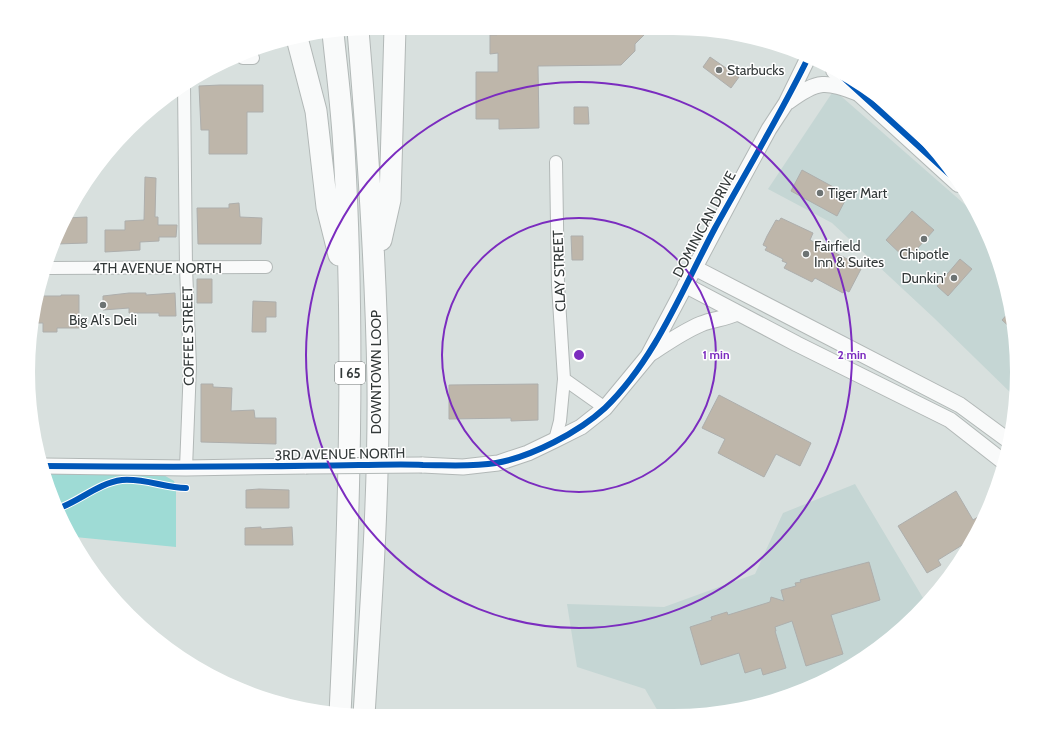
<svg xmlns="http://www.w3.org/2000/svg" width="1045" height="744" font-family="Cabin,sans-serif">
	<rect width="100%" height="100%" fill="#d8e0de"/>
	<path fill="#c5d6d4" d="M834,90L978,216L999,262L1014,327L1016,398L934,318L832,223L768,189Z
		M855,484L926,603L900,631L805,690L718,713H659L645,689L577,667L567,604L664,607L755,574L783,513Z"/>
	<path fill="#9edbd5" d="M160,473L174,481L176,488V547L75,537L54,504L46,474Z"/>
	<path fill="#beb6aa" stroke="#adaeac" d="M497,28H644V35L635,44V51L621,65L538,66L539,128L499,129V119H476V72H498V53L490,54V35H497Z
		M710,57L739,77L731,88L703,67Z
		M220,85H263V112H247V154H209V130H201L199,86Z
		M574,107H588L589,124H574Z
		M802,170L848,195L837,216L791,191Z
		M145,177L156,178L155,217H158V225H177L176,237H159V241L140,242V250L105,252V230H125V221L144,220Z
		M239,203L240,217L262,218L261,244H198L197,208H229V204Z
		M912,211L934,230L907,260L886,240Z
		M87,217V243L56,244L65,218Z
		M781,218L813,233L810,240L859,265L858,267L861,269L849,292L845,290L843,293L815,278L812,282L784,268L787,263L782,261L783,259L765,250L767,247L763,245L767,236L776,220L779,221Z
		M571,236H583V260H572Z
		M960,259L972,269L948,296L937,286Z
		M197,279H212V303H197Z
		M129,293H146V295L175,293L176,316H159V313H129V308L103,310V296Z
		M61,295H79V328H57V332H43V323H32L40,296H61Z
		M253,301L276,302V317H266V332H252Z
		M1010,311L1014,327V331L1002,320Z
		M201,384H213V387L232,388L231,411L254,410L255,418H276V444L201,442Z
		M538,384V420L511,421V418L449,419V385Z
		M719,395L811,443L800,466L776,454L764,477L718,453L725,439L702,428Z
		M259,489L289,490V508H246V490Z
		M956,491L973,520L986,512L981,524L972,539L938,560L941,565L927,573L898,526Z
		M261,527V529L292,527L293,545H245V528Z
		M869,562L880,600L831,615L843,654L806,666L792,621L775,627L776,631H775L786,668L763,675L761,668L745,673L739,653L701,665L690,627L712,620L711,617L727,612L728,615L770,602L771,597L784,601L781,590L796,586L795,583L801,582L800,580Z"/>
	<g fill="none" stroke-linecap="round" stroke-linejoin="round">
		<defs>
			<path id="minor" d="M243,58H253
				M184,84L186,268L190,366L186,468
				M49,268L266,267
				M564,379L605,408
				M555,440L560,421L564,379L558,285L556,162"/>
			<path id="tertiary" d="M788,102C819,79 825,81 860,94
				M695,268L960,405L1009,441
				M685,285L797,344L950,420L1005,463
				M650,354C667,343 682,332 701,324C713,319 725,319 737,313
				M422,465L463,467L498,463L528,453L555,440L581,427L605,408L648,356L738,186L769,129L786,103L807,60
				M44,466L186,468L306,466"/>
			<path id="primary" d="M835,70L959,183"/>
			<path id="motorway" d="M358,30C368,148 376,266 378,384C379,495 371,605 364,715
				M333,33C337,72 342,110 344,149C355,337 349,526 340,714
				M297,38L316,111L327,207L339,255
				M381,240L390,200L395,28"/>
		</defs>
		<use href="#minor" stroke="#b2b8b7" stroke-width="14"/>
		<use href="#tertiary" stroke="#b2b8b7" stroke-width="17"/>
		<use href="#primary" stroke="#b2b8b7" stroke-width="20"/>
		<use href="#motorway" stroke="#b2b8b7" stroke-width="23"/>
		<use href="#minor" stroke="#f9fafa" stroke-width="12"/>
		<use href="#tertiary" stroke="#f9fafa" stroke-width="15"/>
		<use href="#primary" stroke="#f9fafa" stroke-width="18"/>
		<use href="#motorway" stroke="#f9fafa" stroke-width="21"/>
		<defs>
			<path id="tertiary-bridge" d="M306,466L422,465"/>
		</defs>
		<use href="#tertiary-bridge" stroke="#b2b8b7" stroke-width="17" stroke-linecap="butt"/>
		<use href="#tertiary-bridge" stroke="#f9fafa" stroke-width="15"/>
		<defs>
			<path id="cycleway" d="M835,70L959,183
				M44,466C149,467 254,467 359,465C380,465 402,464 423,465C448,465 472,467 496,463C531,457 579,432 605,408C655,360 683,288 715,228C746,172 779,117 807,60
				M57,509C80,501 98,483 122,480C145,478 165,488 186,488"/>
		</defs>
		<use href="#cycleway" stroke="#fff" stroke-width="8"/>
		<use href="#cycleway" stroke="#0057b8" stroke-width="6"/>
	</g>
	<g fill="none" stroke="#7b2cbf" stroke-width="2">
		<circle cx="579" cy="355" r="137"/>
		<circle cx="579" cy="355" r="273"/>
	</g>
	<g fill="#6d7373" stroke="#fff" stroke-width="1.5">
		<circle cx="719" cy="70" r="4"/>
		<circle cx="820" cy="193" r="4"/>
		<circle cx="924" cy="239" r="4"/>
		<circle cx="806" cy="254" r="4"/>
		<circle cx="954" cy="278" r="4"/>
		<circle cx="103" cy="305" r="4"/>
	</g>
	<g text-anchor="middle" stroke-width="3" stroke-linejoin="round" paint-order="stroke">
		<rect fill="#fff" stroke="#707474" stroke-width="1" x="335" y="362" width="30" height="22" rx="3"/>
		<g font-size="13" font-weight="bold" fill="#333939">
			<text x="350" y="378">I 65</text>
		</g>
		<g font-size="14" fill="#333939" stroke="#fff" text-anchor="start">
			<text x="727" y="75">Starbucks</text>
			<text x="828" y="198">Tiger Mart</text>
			<text x="814" y="251">Fairfield<tspan x="814" dy="16">Inn &amp; Suites</tspan></text>
			<text x="924" y="259" text-anchor="middle">Chipotle</text>
			<text x="946" y="283" text-anchor="end">Dunkin'</text>
			<text x="103" y="325" text-anchor="middle">Big Al's Deli</text>
		</g>
		<g font-size="14" fill="#333939" stroke="#fff">
			<text transform="translate(704 224) rotate(-62)" y="5">DOMINICAN DRIVE</text>
			<text x="157" y="273">4TH AVENUE NORTH</text>
			<text transform="translate(559 271) rotate(-92)" y="5">CLAY STREET</text>
			<text transform="translate(188 336) rotate(-91)" y="5">COFFEE STREET</text>
			<text transform="translate(376 372) rotate(-90)" y="5">DOWNTOWN LOOP</text>
			<text transform="translate(340 454) rotate(-1)" y="5">3RD AVENUE NORTH</text>
		</g>
	</g>
	<path d="M0 0H1045V744H0ZM372 35H673A337 337 0 0 1 1010 372V372A337 337 0 0 1 673 709H372A337 337 0 0 1 35 372V372A337 337 0 0 1 372 35Z" fill="#fff" fill-rule="evenodd"/>
	<circle cx="579" cy="355" r="6" fill="#7b2cbf" stroke="#fff" stroke-width="2"/>
	<g font-size="12" text-anchor="middle" font-weight="bold" fill="#7b2cbf" stroke="#fff" stroke-width="3" stroke-linejoin="round" paint-order="stroke">
		<text x="716" y="359">1 min</text>
		<text x="852" y="359">2 min</text>
	</g>
</svg>
